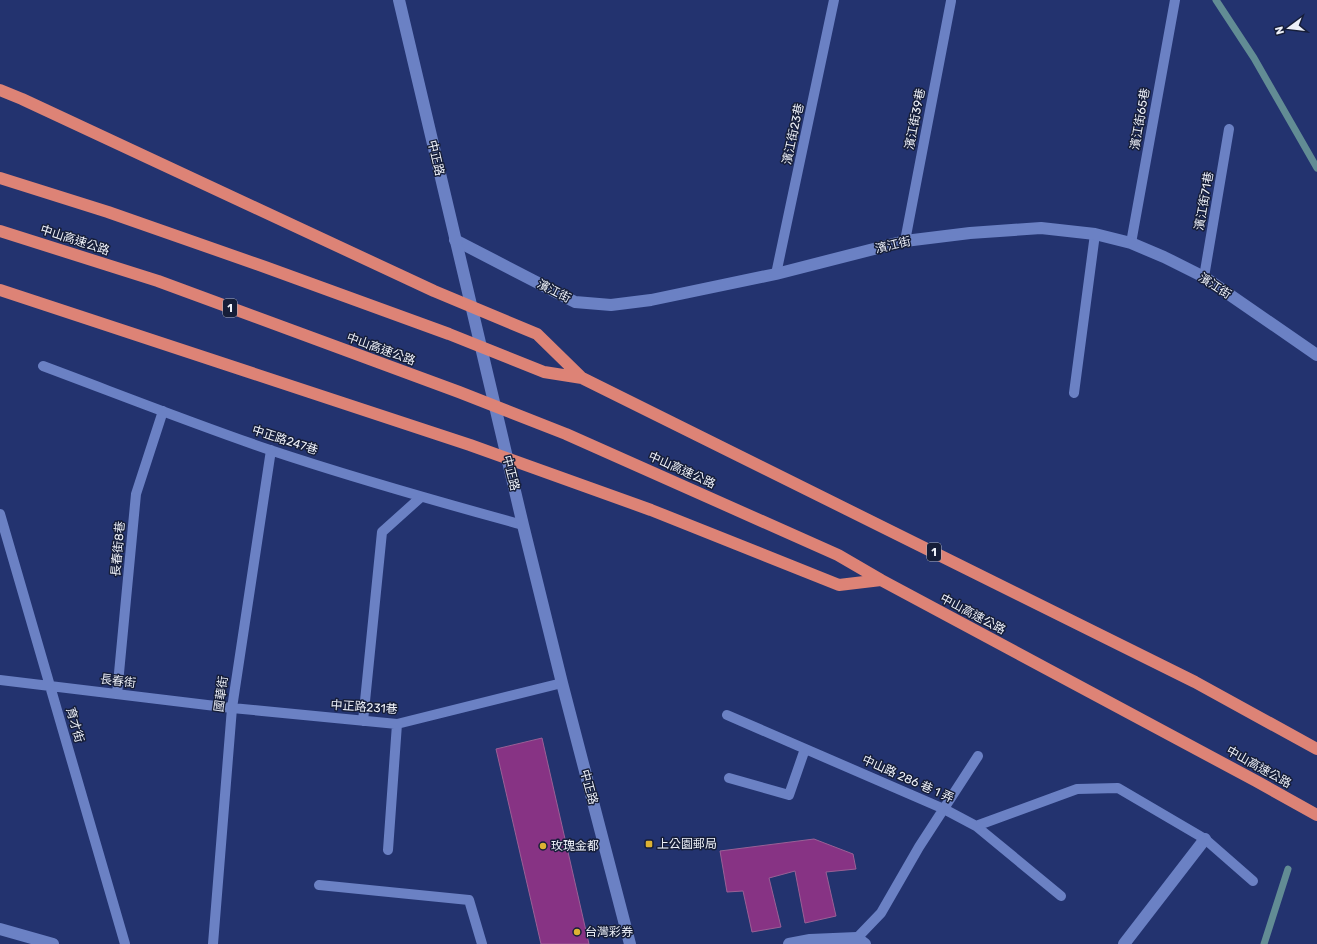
<svg xmlns="http://www.w3.org/2000/svg" width="1317" height="944" font-family="Rubik,'Noto Sans TC',sans-serif">
	<rect width="100%" height="100%" fill="#23336f"/>
	<g fill="none" stroke-linecap="round" stroke-linejoin="round">
		<path stroke="#628c94" stroke-width="7" d="M1216,0L1254,58L1317,168
			M1264,944L1288,869"/>
	</g>
	<path fill="#873384" stroke="#9a6096" d="M542,738L589,944H541L496,749Z
		M814,839L853,854L856,869L826,872L836,916L805,923L795,871L769,878L781,927L752,932L743,891L727,892L720,851Z"/>
	<g fill="none" stroke-linecap="round" stroke-linejoin="round">
		<path stroke="#6b81c4" stroke-width="10" d="M905,241L951,1
			M1131,243L1175,0
			M776,274L834,0
			M1204,277L1229,129
			M43,366C118,394 194,424 270,450C354,478 439,502 523,525
			M1074,393L1095,234
			M0,514L125,944
			M0,680L232,708L397,724L562,683
			M117,694L136,494L163,411
			M727,715L944,809L976,826L1061,896
			M363,721L382,532L421,497
			M729,778L789,795L805,749
			M976,826L1077,789L1118,788L1205,839L1253,881
			M388,850L397,724
			M319,885L469,900L482,944
			M857,938L881,913L919,847L978,756
			M213,944L232,708L271,450"/>
		<path stroke="#6b81c4" stroke-width="12" d="M455,240L575,302L611,305L651,300L776,274L905,241L970,233L1041,228L1095,234L1131,243L1164,257L1204,277L1317,355
			M0,929L53,944
			M789,944L810,940L857,938L865,944
			M1124,944L1205,839"/>
		<path stroke="#6b81c4" stroke-width="12" d="M399,0L523,525L562,683L630,944"/>
		<path stroke="#dd8376" stroke-width="12" d="M0,90L22,99L434,291L537,334L582,378
			M0,178L108,212L265,267L449,334L544,372L582,378L1195,682L1317,749
			M0,231L158,281L459,392L566,434L838,555L881,580L1256,781L1317,815
			M0,290L470,445L651,510L839,585L881,580"/>
	</g>
	<g fill="#dcb233" stroke="#161e39" stroke-width="1.5">
		<rect x="645" y="840" width="8" height="8" rx="2"/>
		<circle cx="543" cy="846" r="4"/>
		<circle cx="577" cy="932" r="4"/>
	</g>
	<g text-anchor="middle" stroke-width="3" stroke-linejoin="round" paint-order="stroke">
		<g fill="#161e39" stroke="#adb2bf" stroke-width="1">
			<rect x="223" y="299" width="14" height="18" rx="3"/>
			<rect x="927" y="543" width="14" height="18" rx="3"/>
		</g>
		<g font-size="11" font-weight="bold" fill="#eef1f9">
			<text x="230" y="312">1</text>
			<text x="934" y="556">1</text>
		</g>
		<g font-size="12" fill="#eef1f9" stroke="#161e39">
			<text transform="translate(915 119) rotate(-79)" y="4">濱江街39巷</text>
			<text transform="translate(1140 119) rotate(-80)" y="4">濱江街65巷</text>
			<text transform="translate(793 134) rotate(-78)" y="4">濱江街23巷</text>
			<text transform="translate(436 158) rotate(77)" y="4">中正路</text>
			<text transform="translate(1204 201) rotate(-80)" y="4">濱江街71巷</text>
			<text transform="translate(75 240) rotate(18)" y="4">中山高速公路</text>
			<text transform="translate(893 245) rotate(-13)" y="4">濱江街</text>
			<text transform="translate(1215 286) rotate(33)" y="4">濱江街</text>
			<text transform="translate(554 291) rotate(27)" y="4">濱江街</text>
			<text transform="translate(381 349) rotate(20)" y="4">中山高速公路</text>
			<text transform="translate(285 440) rotate(18)" y="4">中正路247巷</text>
			<text transform="translate(682 470) rotate(24)" y="4">中山高速公路</text>
			<text transform="translate(511 473) rotate(76)" y="4">中正路</text>
			<text transform="translate(118 549) rotate(-85)" y="4">長春街8巷</text>
			<text transform="translate(973 614) rotate(28)" y="4">中山高速公路</text>
			<text transform="translate(118 681) rotate(7)" y="4">長春街</text>
			<text transform="translate(221 694) rotate(-82)" y="4">國華街</text>
			<text transform="translate(364 707) rotate(4)" y="4">中正路231巷</text>
			<text transform="translate(75 725) rotate(74)" y="4">育才街</text>
			<text transform="translate(1259 767) rotate(29)" y="4">中山高速公路</text>
			<text transform="translate(908 779) rotate(24)" y="4">中山路 286 巷 1 弄</text>
			<text transform="translate(589 787) rotate(75)" y="4">中正路</text>
		</g>
		<g font-size="12" fill="#eef1f9" stroke="#161e39" text-anchor="start">
			<text x="657" y="848">上公園郵局</text>
			<text x="551" y="850">玫瑰金都</text>
			<text x="585" y="936">台灣彩券</text>
		</g>
	</g>
	<g transform="translate(1289 28) rotate(255)" stroke="#161e39" stroke-width="3" paint-order="stroke">
	<path d="M0-3L7 15L0 10L-7 15Z" fill="#eef1f9"/>
	<text y="-6" font-size="11" font-weight="bold" text-anchor="middle" fill="#eef1f9">N</text>
	</g>
</svg>
